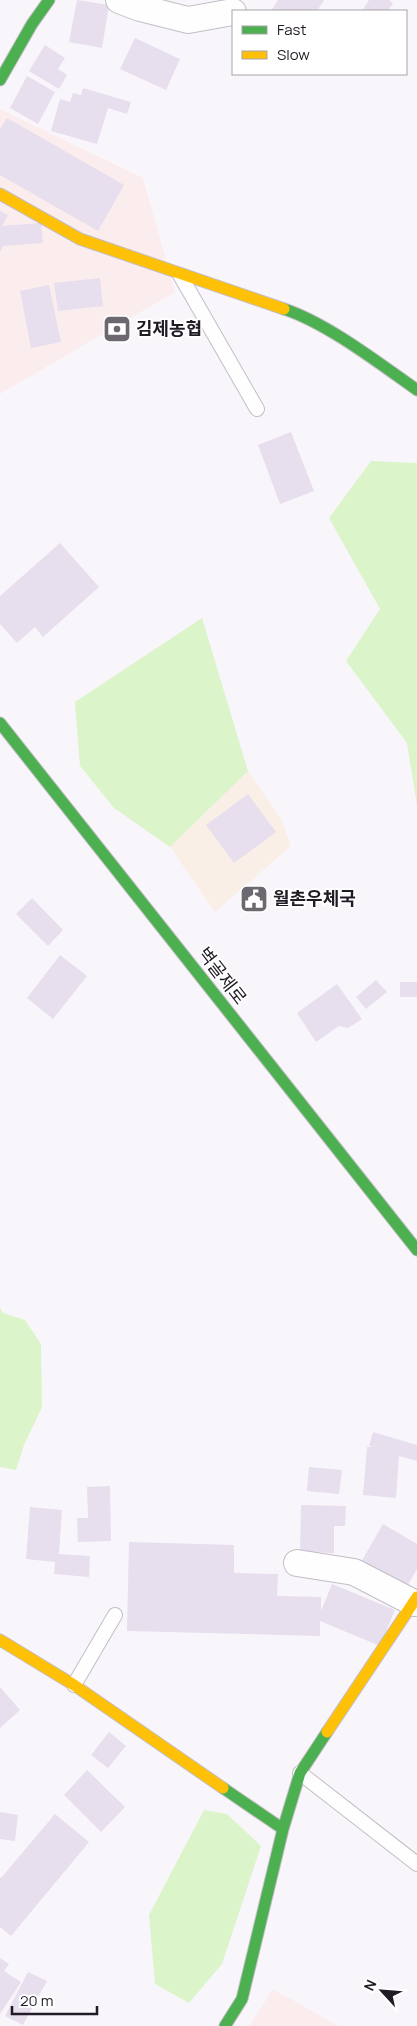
<svg xmlns="http://www.w3.org/2000/svg" width="417" height="2026" font-family="Manrope,'Noto Sans KR',sans-serif">
	<rect width="100%" height="100%" fill="#f9f6fb"/>
	<path fill="#faefe7" d="M248,771L282,820L291,846L215,912L170,847Z"/>
	<path fill="#fbedee" d="M0,109L143,178L175,292L0,394Z
		M273,1989L339,2026H249Z"/>
	<path fill="#dbf4ca" d="M371,461L417,463V805L407,743L346,661L380,609L329,518Z
		M202,618L248,771L170,847L114,808L80,766L75,702Z
		M0,1308L3,1313L25,1320L41,1344L42,1407L24,1445L16,1470L0,1467Z
		M204,1810L227,1814L261,1846L222,1964L189,2003L155,1984L149,1915Z"/>
	<path fill="#e7deee" d="M77,0L109,5L102,48L69,42Z
		M278,0H324L317,11H271Z
		M369,0H389L393,3L388,11H362Z
		M135,38L180,59L166,90L120,69Z
		M45,45L65,58L58,69L67,75L59,89L29,71Z
		M27,76L55,92L38,124L10,108Z
		M83,88L131,102L127,114L108,108L97,144L51,131L60,99L70,102L73,93L81,95Z
		M7,118L124,185L98,231L0,175V129Z
		M0,211L8,215L2,226L41,223L43,243L3,246L0,252Z
		M100,278L103,306L58,311L54,283Z
		M49,285L61,342L31,348L20,291Z
		M291,432L314,491L280,504L258,445Z
		M60,543L99,587L43,637L35,627L17,643L0,624V596Z
		M248,794L276,832L234,863L206,825Z
		M32,898L63,930L48,946L16,914Z
		M60,955L87,976L53,1019L27,998Z
		M376,980L387,992L366,1009L356,997Z
		M400,982H417V997H400Z
		M337,984L362,1019L348,1028L339,1026L316,1042L297,1013Z
		M373,1432L417,1445V1461L399,1456L396,1498L363,1495L367,1447H372L369,1446Z
		M309,1467L342,1470L339,1494L307,1491Z
		M110,1486L111,1541L78,1542L77,1518H88L87,1487Z
		M301,1505L346,1506L345,1526H334V1553L300,1552Z
		M30,1507L62,1510L59,1554L90,1556L89,1577L54,1574L55,1562L26,1559Z
		M383,1524L417,1544V1569L406,1588L361,1562Z
		M129,1542L234,1545V1573L278,1574L277,1596L321,1597V1611L332,1584L395,1610L380,1646L320,1621V1636L127,1631Z
		M0,1687L20,1710L0,1728Z
		M109,1732L126,1746L108,1768L91,1755Z
		M87,1770L125,1807L101,1832L64,1795Z
		M0,1812L18,1815L15,1841L0,1839Z
		M55,1814L89,1842L11,1936L0,1927V1877L1,1878Z
		M0,1958L9,1964L4,1971L21,1982L0,2014Z
		M28,1972L47,1981L23,2025L5,2016Z"/>
	<g fill="none" stroke-linecap="round" stroke-linejoin="round">
		<defs>
			<path id="lane" d="M180,275L257,409
				M74,1685L115,1615
				M300,1773L417,1864"/>
			<path id="street" d="M119,0L140,8L188,20L233,12
				M297,1563L354,1572L414,1603"/>
			<path id="fast" d="M0,80L32,24L49,0
				M284,309C327,323 380,364 417,390
				M0,723L417,1250
				M223,1788L283,1829
				M225,2026L242,1999L283,1829L300,1773L327,1732"/>
			<path id="slow" d="M0,194L80,239L284,309
				M0,1640L74,1685L223,1788
				M327,1732L417,1597"/>
		</defs>
		<use href="#lane" stroke="#c2bec5" stroke-width="16"/>
		<use href="#street" stroke="#c2bec5" stroke-width="28"/>
		<use href="#fast" stroke="#c2bec5" stroke-width="13"/>
		<use href="#slow" stroke="#c2bec5" stroke-width="13"/>
		<use href="#lane" stroke="#fefefe" stroke-width="14"/>
		<use href="#street" stroke="#fefefe" stroke-width="26"/>
		<use href="#fast" stroke="#4caf50" stroke-width="11"/>
		<use href="#slow" stroke="#ffc107" stroke-width="11"/>
	</g>
	<defs>
		<symbol id="bank-square" viewBox="-11 -11 22 22"><rect x="-9" y="-9" width="18" height="18" rx="4" fill="#6d6870" stroke="#fff"/><path d="M-6-4H6V4H-6ZM0-2.3a2.3 2.3 0 1 0 0 4.6a2.3 2.3 0 1 0 0-4.6Z" fill="#fff"/></symbol>
		<symbol id="civic-square" viewBox="-11 -11 22 22"><rect x="-9" y="-9" width="18" height="18" rx="4" fill="#6d6870" stroke="#fff"/><path d="M-.6-6.5H3V-4.5H.6V-3L4-1V1h2V6H-6V1h2V-1L-.6-3ZM-1.2 2.5V6h2.4V2.5Z" fill="#fff"/></symbol>
	</defs>
	<g fill-rule="evenodd">
		<use href="#bank-square" x="101" y="313" width="32" height="32"/>
		<use href="#civic-square" x="238" y="883" width="32" height="32"/>
	</g>
	<g text-anchor="middle" stroke-width="4" stroke-linejoin="round" paint-order="stroke">
		<g font-size="18" font-weight="bold" fill="#211b25" stroke="#fff" text-anchor="start">
			<text x="136" y="335">김제농협</text>
			<text x="273" y="905">월촌우체국</text>
		</g>
		<g font-size="18" fill="#211b25" stroke="#fff">
			<text transform="translate(222 976) rotate(52)" y="6">벽골제로</text>
		</g>
	</g>
	<rect x="232" y="10" width="175" height="65" fill="#ffffff" stroke="#a6a4a8"/>
	<rect x="242" y="26" width="25" height="8" fill="#4caf50" stroke="#a6a4a8"/>
	<text x="277" y="35" font-size="15" fill="#211b25">Fast</text>
	<rect x="242" y="51" width="25" height="8" fill="#ffc107" stroke="#a6a4a8"/>
	<text x="277" y="60" font-size="15" fill="#211b25">Slow</text>
	<g transform="translate(382 1991) rotate(296)" stroke="#ffffff" stroke-width="4" paint-order="stroke">
	<path d="M0-4L9 19L0 12L-9 19Z" fill="#211b25"/>
	<text y="-8" font-size="14" font-weight="bold" text-anchor="middle" fill="#211b25">N</text>
	</g>
	<path d="M12 2006v8h85v-8" fill="none" stroke="#211b25" stroke-width="2.5"/>
	<text x="20" y="2006" font-size="15" fill="#211b25" stroke="#ffffff" stroke-width="4" paint-order="stroke">20 m</text>
</svg>
